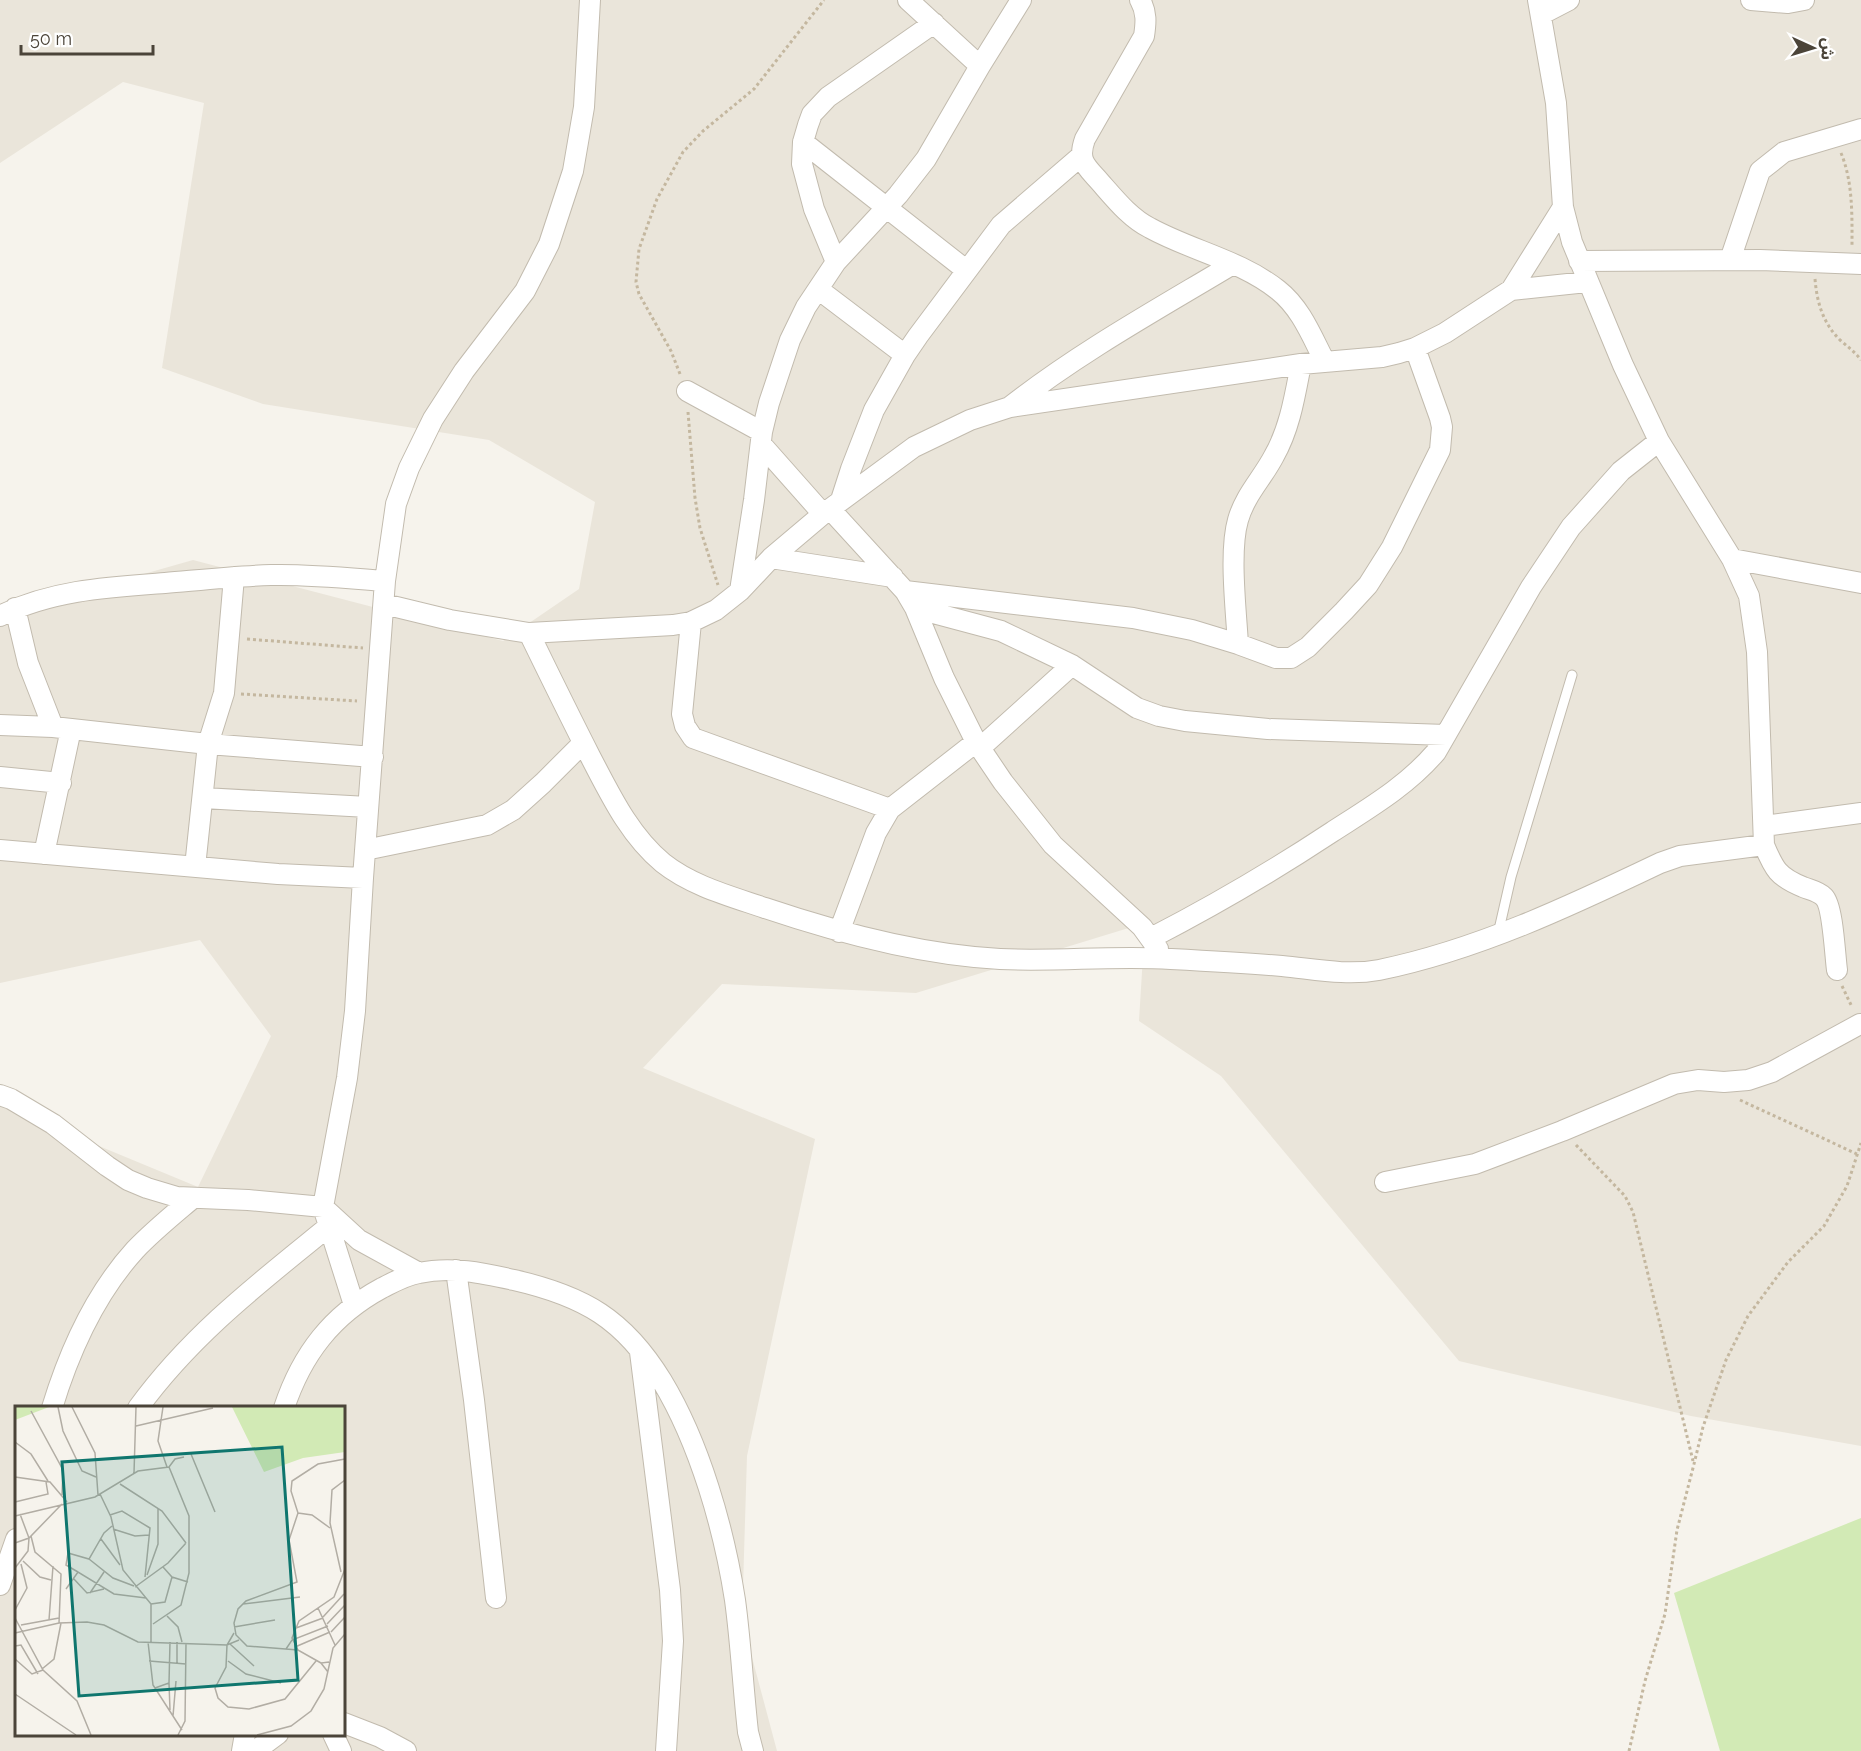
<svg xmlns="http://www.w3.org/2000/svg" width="1861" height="1751" font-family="Raleway,'Noto Sans Arabic',sans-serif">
	<rect width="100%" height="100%" fill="#f6f3ec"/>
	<path fill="#eae5da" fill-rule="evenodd" d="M0,0H1861V1446L1691,1416L1459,1361L1221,1076L1139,1021L1145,923L916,993L722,984L643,1068L815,1139L747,1456L742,1620L777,1751H0V1105L198,1187L271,1036L200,940L0,983V615L193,560L503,641L579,589L595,502L489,440L263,404L162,368L204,103L123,82L0,163ZM16,1408H344V1734H16Z"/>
	<path fill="#d2eab5" d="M1861,1518V1751H1720L1674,1593Z"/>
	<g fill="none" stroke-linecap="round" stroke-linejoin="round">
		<defs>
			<path id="service" d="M1498,934L1511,877L1572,675"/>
			<path id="minor" d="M1140,0C1147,12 1146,23 1144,36L1085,139C1077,161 1086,166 1100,182C1115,199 1130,218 1150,228C1192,251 1240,260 1278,290C1301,308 1312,337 1325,362
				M1538,0L1556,103L1563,207L1572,242L1623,365L1659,441L1732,559L1749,596L1757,652L1764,845C1774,869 1778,877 1803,887C1810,890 1818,891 1824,897C1833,906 1835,956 1837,970
				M1751,0L1788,3L1804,0
				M1542,14L1569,0
				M980,66L1021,0
				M803,142L966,270
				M1730,260L1760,171L1784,152L1861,129
				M1579,261L1760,260L1861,264
				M836,262L814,209L802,164L803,142L808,125L812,114L828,97L934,23
				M818,289L905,355
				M1511,290L1563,207
				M687,391L762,432
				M1011,406C1080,352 1158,309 1233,264
				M761,444L823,514
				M841,500L851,469L874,410L905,355L918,336L1001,225L1081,156
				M830,509L905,591L915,608L944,678L976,742L1003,782L1053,845L1142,927L1158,949
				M771,558L893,577
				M1732,559L1861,583
				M740,591L754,500L762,432L769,403L790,340L806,307L836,262L898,195L926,159L980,66L908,0
				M905,591L1133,618L1192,630L1238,644L1276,658H1291L1308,647L1344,611L1368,585L1392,547L1440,450L1442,427L1440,418L1415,348
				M384,604L450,620L529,633L673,625L691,622L716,610L740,591L771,558L823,514L914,447L970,420L1010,407L1301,364L1382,357L1399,353L1415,348L1445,333L1511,290L1587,282
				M15,608L28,663L53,727L208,744L373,757
				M915,608L1001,631L1072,665L1137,708L1159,716L1185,721L1268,729L1446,735
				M0,616C51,590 110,587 165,583C200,580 236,576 271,575C309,574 347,578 385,581
				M691,622L682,714L685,726L693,738L890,809
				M529,633C549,674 569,715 590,756C610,794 629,835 663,863C692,886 730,896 765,908C839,933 921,955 1000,959C1057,962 1114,955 1171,959C1208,961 1245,963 1282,966C1314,969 1346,976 1379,970C1477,950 1570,906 1660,863L1680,856L1764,845
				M1238,644C1236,610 1229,551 1238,520C1245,495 1262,479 1274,456C1290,428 1295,395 1301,364
				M0,725L53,727
				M980,748L1072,665
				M0,777L61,783
				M203,798L368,807
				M1764,826L1861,813
				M0,850L278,874L363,878
				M365,850L487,825L513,810L543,783L583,743
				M44,854L71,729
				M195,867L208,744L224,693L234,577
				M839,932L876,833L890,809L976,742
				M1151,938C1213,906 1273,871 1332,832C1369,808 1407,786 1436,752L1531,587L1571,527L1621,471L1659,441
				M0,1095L11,1099L53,1124L107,1166L128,1180L147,1188L177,1197L248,1200L323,1207L359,1240L419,1273
				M1385,1182L1475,1164L1562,1131L1674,1084L1698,1080L1724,1082L1748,1080L1772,1072L1860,1024
				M456,1270L474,1400L496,1598
				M354,1305L323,1207L347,1078L355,1011L363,878L385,581L396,504L409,468L433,419L464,371L525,291L549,244L573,171L584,107L590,0
				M640,1352L670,1590L673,1641L666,1751
				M52,1408C69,1352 95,1294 135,1250C153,1231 173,1215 193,1198
				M138,1408C191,1335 259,1283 328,1227
				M284,1408C302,1354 332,1315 382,1288C394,1282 406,1275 419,1273C451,1266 483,1273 514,1280C584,1296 624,1319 662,1381C700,1444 724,1529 735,1600C741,1644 743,1688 748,1732L753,1751
				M0,1585L16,1539
				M344,1723L380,1737L406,1751
				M333,1734L341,1751
				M242,1751L245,1734
				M255,1751L278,1734"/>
		</defs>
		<use href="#service" stroke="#c2bbae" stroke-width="11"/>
		<use href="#minor" stroke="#c2bbae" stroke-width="22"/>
		<path stroke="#c4b79f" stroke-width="3" stroke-dasharray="3 3" stroke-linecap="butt" d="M1841,153C1853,182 1852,215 1852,247
			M1815,279C1817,303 1823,323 1840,340C1848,347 1855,352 1861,360
			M680,374L671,351L639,294L636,282L639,249L657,199L683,152L703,131L754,89L824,0
			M688,412L695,498L700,528L718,585
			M247,639L363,648
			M241,694L357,701
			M1842,986L1852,1007
			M1740,1100L1857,1154
			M1576,1145L1625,1196L1633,1212L1693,1461
			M1629,1751L1645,1681L1665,1614L1677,1530L1694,1464L1703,1427L1726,1360L1748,1316L1788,1262L1824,1226L1847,1186L1861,1143"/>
		<use href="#service" stroke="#fff" stroke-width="9"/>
		<use href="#minor" stroke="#fff" stroke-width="20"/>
	</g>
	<g transform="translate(15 1406)">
		<rect width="330" height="330" fill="#f6f3ec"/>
		<path d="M0,1H34L0,14ZM217,1H330V46L288,52L249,66Z" fill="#d2eab5"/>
		<path fill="none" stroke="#b2ada4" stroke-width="1.5" d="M43,1L48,25L67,65L81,71M57,1L80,47L83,89M148,1L143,35L152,61M16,5L48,64L47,89M121,20L198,2M0,36L16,48L33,75M176,48L200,106M119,67L121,1M0,71L35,76L52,96M105,78L147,105L171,137M85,88L96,111L108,164L136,198V236M0,96L33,88L31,76M283,107L297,109L315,122M95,109L107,105L135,122L130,171M0,110L80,91L123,65L154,61L160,53L169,51M98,123L120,130L134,129M16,130L20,146L46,168L44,217M86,133L105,159M0,137L14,132L47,98M74,153L98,172L119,180M8,155L25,171L36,174M148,161L157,171L173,176M0,162L13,145L14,132L5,108M63,166L51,159L53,147L74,153L89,127L97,120M326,166L315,117L317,84L330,74M132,169L143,138V102M58,172L72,187L89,183M120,181L153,157L171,137M51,183L63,166L99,188L131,192M75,187L89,166M136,198L150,196L157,171M228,198L285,191M303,202L320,239M0,204L12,182L6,158M152,210L163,221L167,236M308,211L329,188M0,212L28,264L62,295L76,329M34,214L38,160M138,218L166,199L174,167V110L154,61M312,218L330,199M6,219L44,212M219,221L260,214M281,222L308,212M316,226L330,211M0,227L44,217L72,216L89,219L123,236L212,239L224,234M219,227L212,239L211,261L200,282L203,292L213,301L234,303L270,293L301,255M133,236L138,279L167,324M162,236V257M215,238L239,260M0,240L6,239L23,268M280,241L315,226M271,243L277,234L313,220M283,244L277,232L284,215L319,191L330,163M0,253L17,268L28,264M134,255L171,258M213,255L231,268L266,277M306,257L283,244L232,240L221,229L219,217L223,203L231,195L282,176L274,134L283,107L276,85L277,75L303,58L330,53M27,263L39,253L46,217M313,266L306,257L314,256M154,277L155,304M140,282L154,277L155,236M0,288L61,329M158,310L161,275M163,329L170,315L171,237M242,329L276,320L296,305L309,283L318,242L330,228"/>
		<path fill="#0f766e" fill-opacity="0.15" stroke="#0f766e" stroke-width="3" d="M267,41L283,274L64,290L47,56Z"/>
		<rect width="330" height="330" fill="none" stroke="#4b4439" stroke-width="3"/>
	</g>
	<g transform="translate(1813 48) rotate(94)" stroke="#ffffff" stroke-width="4.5" paint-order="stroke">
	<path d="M0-4.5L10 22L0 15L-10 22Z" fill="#4b4439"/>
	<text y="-9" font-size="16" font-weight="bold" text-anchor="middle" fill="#4b4439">ش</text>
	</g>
	<path d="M21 45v9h132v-9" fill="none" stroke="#4b4439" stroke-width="3"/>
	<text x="30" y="45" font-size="18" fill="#4b4439" stroke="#ffffff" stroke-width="4.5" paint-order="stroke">50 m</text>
</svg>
